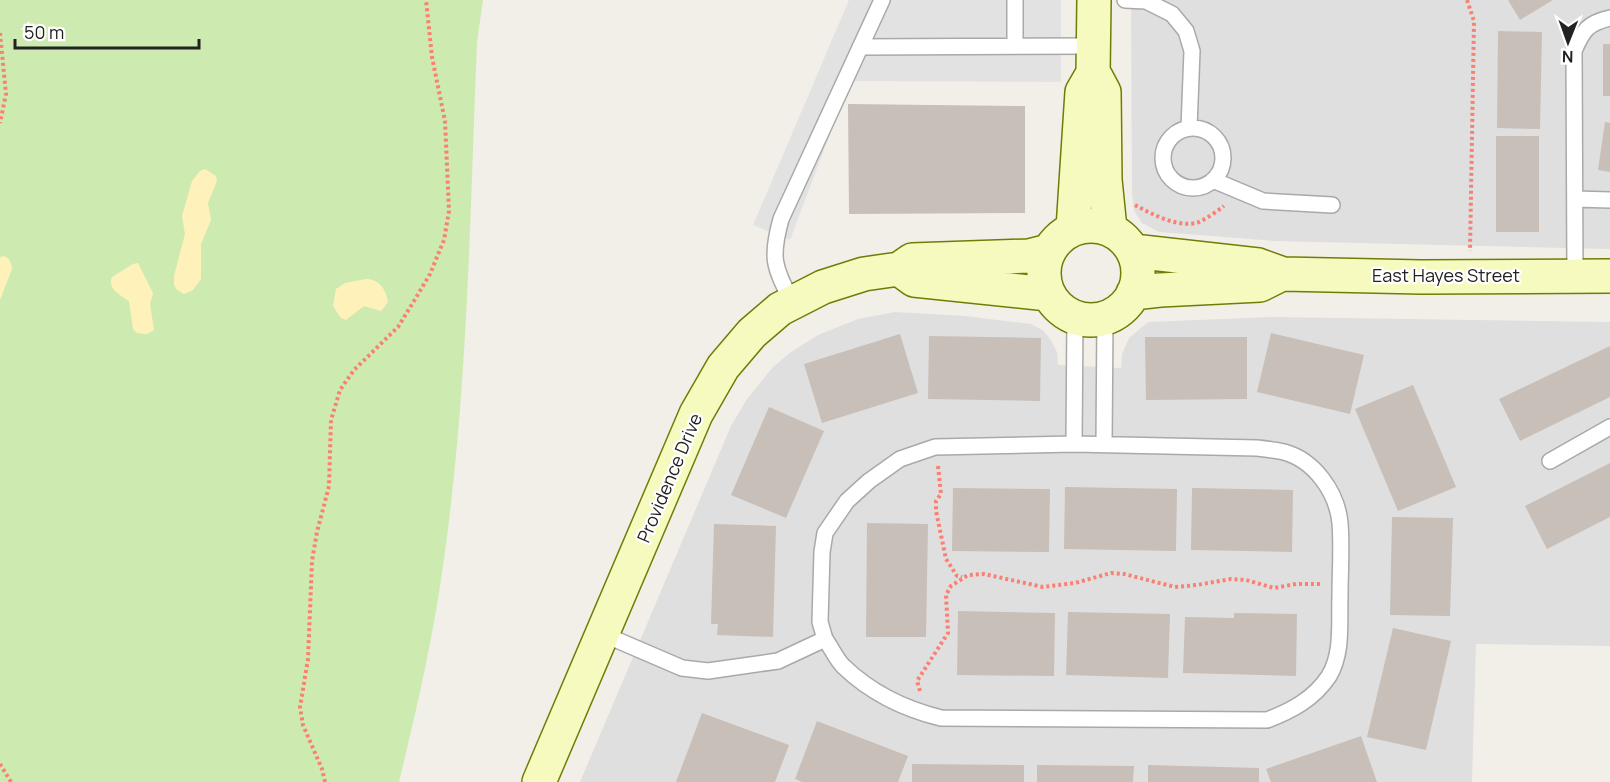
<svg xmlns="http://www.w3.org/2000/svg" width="1610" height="782" font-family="Manrope,sans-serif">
	<rect width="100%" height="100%" fill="#f2efe9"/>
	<path fill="#e0dfdf" d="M1131,0H1610V249L1274,241L1159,232L1142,223L1134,211L1132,194Z
		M895,312L965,316L1031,324L1044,331L1051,340L1057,352L1058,365L1121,368L1122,354L1129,338L1148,322L1274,317L1610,322V646L1476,644L1472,782H580L731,426L747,399L772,368L791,352L818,335L858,319Z"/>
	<path fill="#cdebb0" d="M0,0H483L477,42C470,214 468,388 444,559C434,634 417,708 399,782H0Z"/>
	<path fill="#fff1ba" d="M205,169L216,176L217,181L208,203L211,220L201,244V279L193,290L184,294L177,290L174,285V276L185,234L182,216L192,181L200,171Z
		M2,256C9,256 12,264 12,269L0,300V258Z
		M138,263L153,293L150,304L154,330L147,334L137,333L133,329L129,301C120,295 107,289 112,277L133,264Z
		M366,279C379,279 386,289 388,302L381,311L364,306L346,320L341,318L333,306L336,289L345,283Z"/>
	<path fill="#e2e2e2" d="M849,0H1061V82L850,81L790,240L753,225Z"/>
	<path fill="#c7bfb8" d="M1508,0H1553L1520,20Z
		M1498,31L1542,32L1540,129L1497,128Z
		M1603,44H1610V96H1603Z
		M848,104L1025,106V213L849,214Z
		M1605,122L1610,123V172L1598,170Z
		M1496,136H1539V232H1496Z
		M1271,333L1364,355L1350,414L1257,392Z
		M900,334L918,393L822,423L804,364Z
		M929,336L1041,338L1040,401L928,399Z
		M1145,337H1247V399L1146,400Z
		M1610,346V397L1520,441L1499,399Z
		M1413,385L1456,487L1398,511L1355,409Z
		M769,407L824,431L786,518L731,495Z
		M1610,463V517L1547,549L1525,506Z
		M1065,487L1177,489L1176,551L1064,549Z
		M953,488L1050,489L1049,552L952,551Z
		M1192,488L1293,490L1292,552L1191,550Z
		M1392,517L1453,518L1450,616L1390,615Z
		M867,523L928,524L926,637H866Z
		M714,524L776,526L773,637L717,635L718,624H711Z
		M958,611L1055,613L1054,676L957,675Z
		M1068,612L1170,614L1168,678L1066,675Z
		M1234,613L1297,614L1296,676L1183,673L1185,617L1234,618Z
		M1393,628L1451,641L1426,750L1367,737Z
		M702,713L789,745L775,782H676Z
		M817,721L908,756L898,782H802L795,779Z
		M1361,736L1377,782H1271L1266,769Z
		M912,764L1024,765V782H912Z
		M1037,765L1134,766L1133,782H1037Z
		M1148,765L1259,768V782H1148Z"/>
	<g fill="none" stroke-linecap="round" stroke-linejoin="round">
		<defs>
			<path id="lane" d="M1125,0L1146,1L1172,14L1186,31L1192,51L1189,128
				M1015,46V0
				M860,47L1093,46
				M1163 158a30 30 0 1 1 60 0a30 30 0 1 1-60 0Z
				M1213,180L1263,201L1332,205
				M1575,199L1610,200
				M1575,275L1574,51C1583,30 1588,23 1610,18
				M792,302C774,266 770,259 781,219L882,0
				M1074,444L1075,317
				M1104,444L1105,318
				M1550,461L1610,427
				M603,634L682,668L708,671L778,661L825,639L820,622L822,552L825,533L847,501L869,481L900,459L935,447L1074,444L1257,448C1266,449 1275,450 1284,452C1314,460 1337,492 1340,523C1342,547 1340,572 1340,596C1339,623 1343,653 1329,676C1314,699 1291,711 1267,720L941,718C904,709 871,693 843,666C836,659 831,647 825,639"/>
			<path id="secondary" d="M1096,77L1104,92L1105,180L1110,229
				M1044 273a47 47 0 1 1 94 0a47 47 0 1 1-94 0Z
				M1073,229L1082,92L1093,73L1094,0
				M1133,251L1258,265L1283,274L1421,277L1610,276
				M899,269L914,280L1048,294
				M1133,293L1160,290L1260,285L1278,276
				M539,782L696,414L723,367L752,333L780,309L823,287L864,274L899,269L912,260L1029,256L1049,251"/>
		</defs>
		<use href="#lane" stroke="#a9a9a9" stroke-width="18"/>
		<use href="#secondary" stroke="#707d05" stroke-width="36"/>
		<path stroke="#fa8072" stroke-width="4" stroke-dasharray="3 3" stroke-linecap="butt" d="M1467,0L1474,21L1470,251
			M0,33L6,94L0,123
			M1135,205C1151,214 1180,229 1199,222C1208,218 1217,211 1224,206
			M938,466L941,494L936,501V511L946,559L957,576L962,577
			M920,691L917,681L948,633L946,595L951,586L968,575L984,574L1043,587L1075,583L1111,573L1124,574L1175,587L1197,585L1231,579L1246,580L1274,588L1296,584H1321
			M0,764L11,782
			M325,782L322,769L303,725L300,707L308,659L312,561L317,532L329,486L331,420L340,390L354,370L398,327L414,301L430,274L444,240L449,211L445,121L432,57L426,0"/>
		<use href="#lane" stroke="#fff" stroke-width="15"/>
		<use href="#secondary" stroke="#f7fabf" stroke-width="33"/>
	</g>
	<g text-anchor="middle" stroke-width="4.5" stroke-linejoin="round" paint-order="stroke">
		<g font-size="18" fill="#222" stroke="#fff">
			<text x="1446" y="282">East Hayes Street</text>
			<text transform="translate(670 478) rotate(-67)" y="6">Providence Drive</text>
		</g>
	</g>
	<g transform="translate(1568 42) rotate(181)" stroke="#ffffff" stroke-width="4.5" paint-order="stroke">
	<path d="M0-4.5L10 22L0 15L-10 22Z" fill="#222222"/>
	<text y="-9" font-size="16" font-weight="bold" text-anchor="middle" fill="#222222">N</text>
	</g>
	<path d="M15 39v9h184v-9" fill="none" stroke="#222222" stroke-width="3"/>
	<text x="24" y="39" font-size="18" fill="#222222" stroke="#ffffff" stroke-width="4.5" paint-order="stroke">50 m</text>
</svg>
